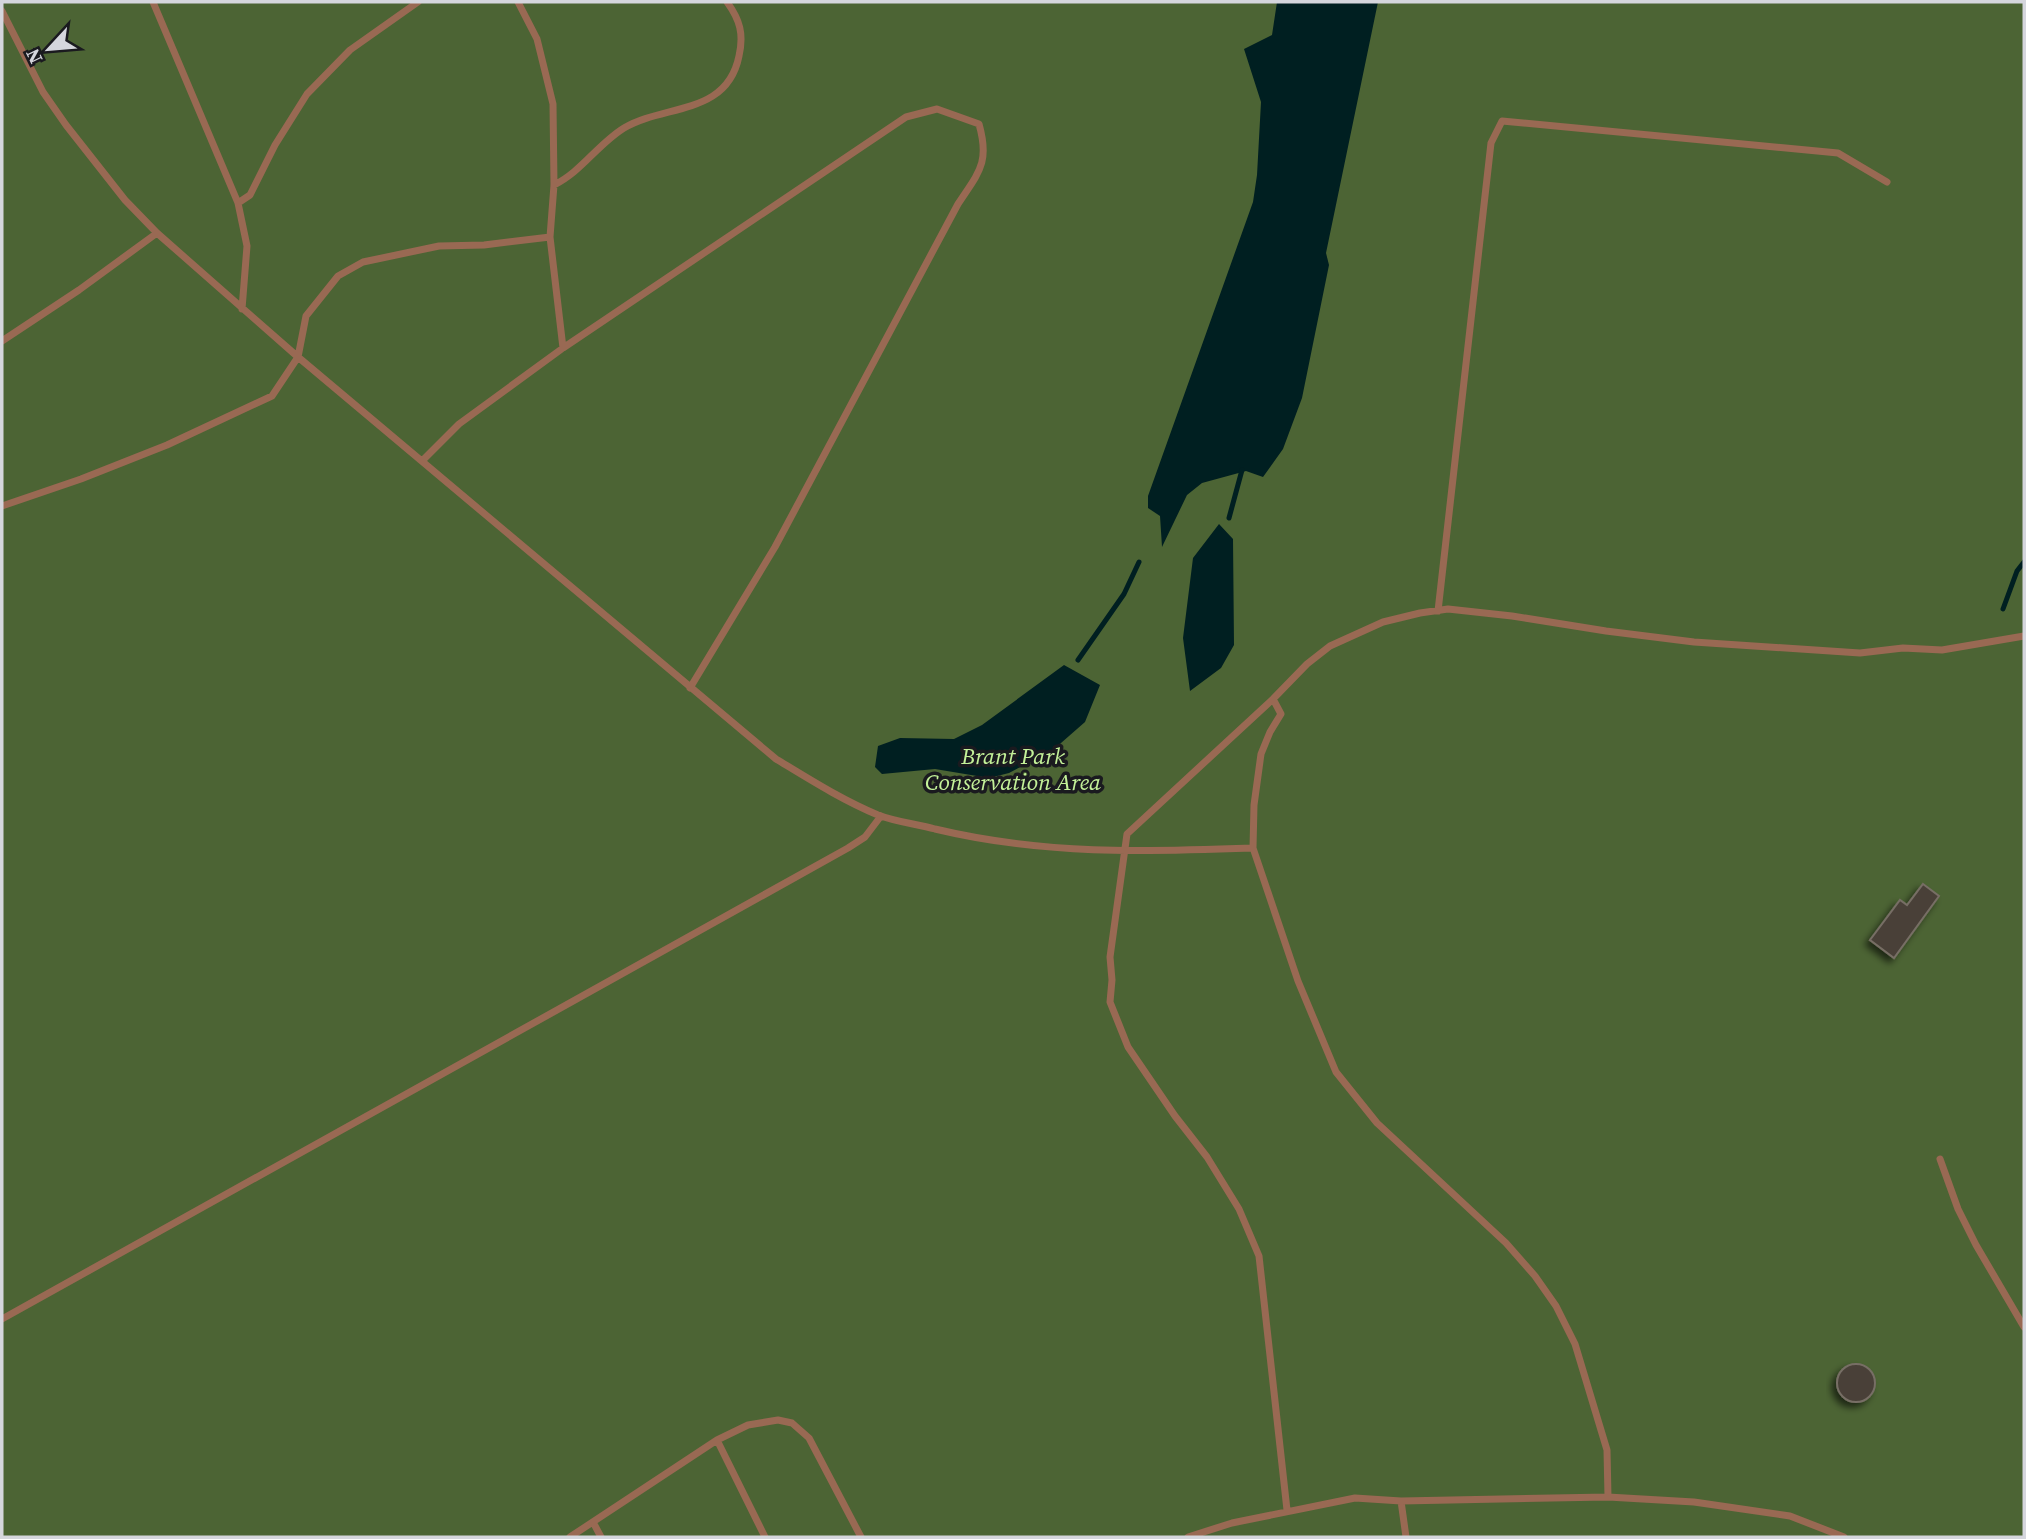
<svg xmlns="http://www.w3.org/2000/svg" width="2026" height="1539" font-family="'Source Serif 4',serif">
	<defs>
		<filter id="shadow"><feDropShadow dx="-4.5" dy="4.5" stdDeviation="3.5" flood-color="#0009"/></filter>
	</defs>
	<rect width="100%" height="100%" fill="#31323c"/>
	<path fill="#4c6434" d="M2,2H2024V1537H2Z"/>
	<path fill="#001f21" d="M1277,2H1378L1326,253L1329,265L1302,398L1283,449L1263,477L1246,471L1202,483L1187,495L1162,547L1160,516L1148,508V496L1253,202L1257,175L1261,102L1244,49L1272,35Z
		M1219,524L1233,539L1234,645L1221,668L1190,691L1183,638L1193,558Z
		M1064,665L1100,685L1085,722L1053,750L1009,773L989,778L935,769L882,774L875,767L878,746L900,738L954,739L982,725Z"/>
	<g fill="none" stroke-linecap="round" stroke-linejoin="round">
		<path stroke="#001f21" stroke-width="5" d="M1229,518L1242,470
			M2003,609L2017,571L2024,562
			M1078,660L1124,594L1139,562"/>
	</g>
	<path fill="#494138" stroke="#776e65" stroke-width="2" filter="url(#shadow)" d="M1923,884L1939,896L1894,958L1870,940L1900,900L1907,905Z
		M1837 1383a19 19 0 1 1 38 0a19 19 0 1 1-38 0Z"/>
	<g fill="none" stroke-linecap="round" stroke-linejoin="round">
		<path stroke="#996953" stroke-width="7" d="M153,2L238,203L247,246L242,309
			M518,2L537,39L553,104L554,185L550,237L563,348
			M2,11L43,92L66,125L125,200L157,233L298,357L776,759C809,779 842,800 878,815C896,822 917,824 935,829C1044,855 1142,852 1253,848
			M554,185C581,172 598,144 624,128C664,104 727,116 739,56C744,34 740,20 727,2
			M238,203L250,195L275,145L307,94L350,50L418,2
			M2,341L79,290L157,233
			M422,461L459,424L563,348L906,117L937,109L979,124C990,163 979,172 958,204L775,547L690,688
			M2,506L81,479L167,445L272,396L298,357L306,316L338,276L363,262L439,246L484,245L550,237
			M1438,611L1491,143L1502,121L1838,153L1887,182
			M1273,699L1281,714L1270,732L1261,754L1254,805L1253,848L1298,981L1336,1072L1377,1123L1506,1243L1535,1276L1556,1306L1575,1344L1607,1450L1608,1497
			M1940,1159L1958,1209L1976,1245L2024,1327
			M2,1319L848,848L865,837L881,816
			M717,1440L765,1537
			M1401,1501L1406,1537
			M1287,1510L1259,1256L1239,1209L1207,1157L1175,1116L1128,1047L1110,1002L1112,980L1110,957L1127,834L1273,699L1307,664L1330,646L1383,622L1420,613L1448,609L1512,616L1606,631L1694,642L1860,653L1903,648L1942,650L2024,636
			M593,1522L601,1537
			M570,1537L717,1440L748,1425L778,1420L792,1423L809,1438L861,1537
			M1188,1537L1232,1523L1355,1498L1401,1501L1608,1497L1694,1502L1790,1516L1844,1537"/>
	</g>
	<g text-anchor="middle" stroke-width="7" stroke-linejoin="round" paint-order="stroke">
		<g font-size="23" font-style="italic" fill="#c4f299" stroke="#1a1a1f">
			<text x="1013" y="764">Brant Park<tspan x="1013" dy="26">Conservation Area</tspan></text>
		</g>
	</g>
	<rect width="2026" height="1539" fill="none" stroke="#d5d6dd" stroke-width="7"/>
	<g transform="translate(49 49) rotate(244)" stroke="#1a1a1f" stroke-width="5" paint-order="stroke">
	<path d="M0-5L12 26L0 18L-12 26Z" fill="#d5d6dd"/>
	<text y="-10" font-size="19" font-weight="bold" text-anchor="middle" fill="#d5d6dd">N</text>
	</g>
</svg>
